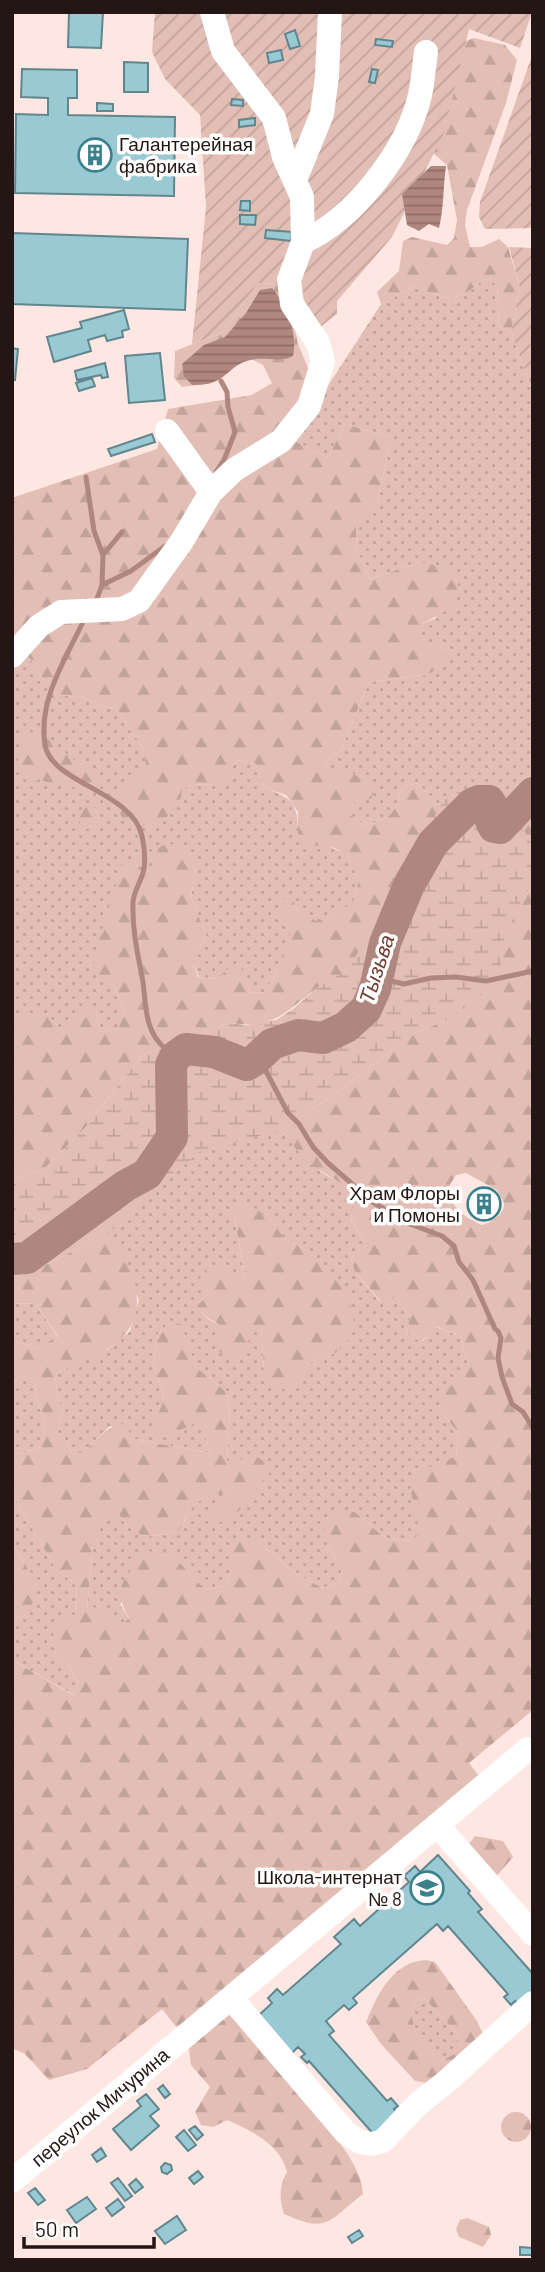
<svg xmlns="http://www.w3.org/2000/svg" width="545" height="2272" font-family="Barlow,sans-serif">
	<defs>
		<pattern id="grass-dots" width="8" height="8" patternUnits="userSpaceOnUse" patternTransform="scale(1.75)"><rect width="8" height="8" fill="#e3beb5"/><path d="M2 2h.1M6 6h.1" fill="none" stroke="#c2a39b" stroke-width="1.8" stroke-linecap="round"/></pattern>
		<pattern id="forest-firs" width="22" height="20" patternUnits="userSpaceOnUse" patternTransform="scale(1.75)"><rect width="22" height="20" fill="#e3beb5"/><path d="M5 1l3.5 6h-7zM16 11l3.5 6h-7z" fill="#c2a39b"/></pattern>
		<pattern id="wetland-marsh" width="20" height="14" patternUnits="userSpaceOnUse" patternTransform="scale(1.75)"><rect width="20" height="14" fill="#e3beb5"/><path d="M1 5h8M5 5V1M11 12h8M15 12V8" fill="none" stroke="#c2a39b"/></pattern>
		<pattern id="garden-furrows" width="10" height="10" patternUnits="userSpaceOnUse" patternTransform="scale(1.75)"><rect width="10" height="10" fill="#e3beb5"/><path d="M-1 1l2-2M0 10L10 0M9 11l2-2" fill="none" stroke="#c2a39b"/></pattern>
		<pattern id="water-rules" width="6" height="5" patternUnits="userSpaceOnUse" patternTransform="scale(1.75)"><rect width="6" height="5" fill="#af877e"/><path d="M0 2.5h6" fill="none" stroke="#8e6d66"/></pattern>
	</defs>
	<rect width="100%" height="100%" fill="#fee7e2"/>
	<path fill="url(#grass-dots)" fill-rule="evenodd" d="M487,277L497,285L499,327L511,332L533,392V798L519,813L533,874L440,806L417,783L401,789C395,814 391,819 365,825L350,815V804L360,799L329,774L325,762L341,750L369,682L425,675L429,644L422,635V624L436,618L420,562L370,579L357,550L356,525L378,503L391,437L345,424L328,458L293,440L381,304L413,287L450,299L469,291Z
		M26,652L44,680L61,695L83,698L118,711L142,746L146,765L182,791L190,784L215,785L238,760L255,763L265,788C292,798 298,803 298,833L346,854L359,880L353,903L329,918L316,922L298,911L291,898L281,910L291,934L275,976L264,992L250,993L249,980L230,968L217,979L199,977L193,963L206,934L191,898L196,867L146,872L134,861L113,983L124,1012L118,1029L101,1032L96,1009L63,1031L49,1017H12V655Z
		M281,1130L321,1172L345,1186L354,1201L351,1219L366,1245L351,1258L354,1270L380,1302L397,1298L410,1317L407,1332L423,1341L436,1327L460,1336L469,1366L440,1411L458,1432L456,1458L436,1464L410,1489L421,1531L413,1541L386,1539L355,1512L327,1544L342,1570L339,1582L322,1588L292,1571L258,1541L232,1570L227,1585L207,1590L192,1577L172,1553L120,1604L129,1619L119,1627L87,1607L93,1544L100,1523L119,1515C140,1542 148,1538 179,1531L193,1505L212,1492L233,1495L238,1512L227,1462L230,1405L225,1391L196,1367L181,1325L170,1323L158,1333L153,1366L161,1385L164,1401L162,1438L194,1423L204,1430L210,1453L134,1439L110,1426L82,1453L73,1455L66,1441L57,1433L63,1412L58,1399L55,1374L108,1349L130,1331L139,1300L109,1234L12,1277V1180L79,1166ZM233,1211L271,1220L285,1239L307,1250L335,1353L308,1363L302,1381L287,1390L264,1371L261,1330C247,1334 216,1326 204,1316C201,1313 200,1309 198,1306L208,1295L245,1276Z
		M12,1303L36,1304L58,1338L36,1348L12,1340Z
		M23,1375L36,1380L35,1394L46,1423L41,1447L19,1454L12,1449V1383Z
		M12,1493L57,1571L77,1584L75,1615L54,1652L68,1665L78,1683L74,1695L12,1660V1620L24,1616L31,1574L12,1544Z
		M420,1997L426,2000L456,2032L460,2046L453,2055L441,2060C421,2050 401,2015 420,1997Z"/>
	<path fill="url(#forest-firs)" fill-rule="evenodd" d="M474,38L505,45L517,60L506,103L467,210L465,225L470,247H482L499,239L508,247L520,288L511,332L499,327L497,285L487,277L469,291L450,299L413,287L381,304L377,292L399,271L403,241L412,237L447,245L454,238L457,220L447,165L426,147L458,44Z
		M258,283L285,284L298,344L321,399L293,440L328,458L345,424L391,437L378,503L356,526L357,550L370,579L420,562L446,568L458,583L455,606L422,624V635L429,644L442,643L447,651L440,668L425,675L369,682L341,750L325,762L329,774L350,771L374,789L371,799H360L350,804V815L365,825C391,819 395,814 401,789L417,783L440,806L473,793L533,874V1710L469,1763L482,1780L226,2000L332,2132C345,2150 362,2172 363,2194C328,2221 328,2234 284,2214C279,2198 279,2186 287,2172C281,2145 251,2130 227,2120L213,2127L201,2125L195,2112L210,2087L191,2065L189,2049L178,2029L162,2009L87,2069L49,2080L25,2054L12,2048V1660L73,1695L78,1683L68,1665L54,1652L53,1625L75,1615L77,1584L57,1571L12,1493V1449L19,1454L41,1447L46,1423L35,1394L36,1380L23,1375L12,1383V1340L36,1348L58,1337L36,1304L12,1303V1277L41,1267L109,1233C124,1251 127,1260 134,1282C150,1340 98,1354 55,1374L58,1399L63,1412L57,1433L66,1441L73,1455C95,1450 97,1428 124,1424L134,1439L210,1453L204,1430L194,1424L162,1438L152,1426L164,1401L161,1385L153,1366L158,1333L170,1323L181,1324L196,1367L225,1391L230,1405L227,1461L257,1457L269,1464L271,1471L238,1512L216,1525L211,1516L233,1495C198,1491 194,1503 179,1531C148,1538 140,1542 119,1515L101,1523L93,1544L87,1607L106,1608L119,1627L129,1618C110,1587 127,1576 146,1551L172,1553L192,1577L207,1590L227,1585L232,1570L227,1552L240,1540L258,1541L292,1571L322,1588L339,1582L342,1570L327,1544L324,1524L338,1510L355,1512L386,1539L413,1541L420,1531L410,1489C421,1467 433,1465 456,1457L458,1432L440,1411V1397L469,1366L460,1336L437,1327L422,1341L413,1339L407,1332L410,1317L397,1298L381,1302L354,1270L351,1258L366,1245L351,1218L354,1201L345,1186L305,1161L282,1130L337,1092L415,1033L449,1019L378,924C368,937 356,962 344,972C335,979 325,983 316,989C284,1013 274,1029 230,1023L142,1055L86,1127L42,1171L12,1180V1017H49L63,1031L85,1005L96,1009L101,1032L118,1029L124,1012L113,983L97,978L93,959L123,862L134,861L147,872L156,869V849L168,843L186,850L196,867L191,898L206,934L193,963L198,977L217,979L230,967L241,968L249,980L250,993L264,992L275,976L290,934L281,910L282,899L291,897L298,911L316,921L329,918L353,902L359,880C343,849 342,845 305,846L298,833V812L286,795L265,788L255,763L238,760L231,767L229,777L215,785L190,784L182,791L179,805L157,826H129L119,813L120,792L146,765L142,746L118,711L83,698L61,695L44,680L26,653L12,655V498L157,449L168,409L252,395L272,383L263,365L243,355L212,383L182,387L174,378L175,351L223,332ZM466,1173L497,1190L504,1203C505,1214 492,1222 482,1225C464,1217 451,1208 448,1188L456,1175Z
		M26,732L41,733L102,782L99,790C71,788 44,785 19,770L17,751Z
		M533,798V871L517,821L519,813Z
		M88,806L99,809L101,820L93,831L81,826L78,813Z
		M247,1202L271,1220L285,1239L307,1250L346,1291L354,1315L352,1336L335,1353L308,1363L303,1381L287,1390L272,1386L264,1371L261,1330L253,1332L238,1361L216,1350L219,1324L204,1316L197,1306L208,1295L198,1281L210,1264L245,1275L233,1211Z
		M12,1544L31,1574L35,1599L24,1616L12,1620Z
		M475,1836L503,1841L513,1857L495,1878L465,1849Z
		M426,1960L435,1962L477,2021L485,2038L429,2083L415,2081L381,2044L366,2022C378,1994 392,1962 426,1960ZM420,1997L426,2000L456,2032L460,2046L453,2055L441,2060C421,2050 401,2015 420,1997Z
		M501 2127a15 15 0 1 1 30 0a15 15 0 1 1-30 0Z
		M467,2218L489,2227L491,2235L483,2247L459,2237L456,2229L460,2220Z"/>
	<path fill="url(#wetland-marsh)" d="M476,790L510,807L533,846V882L518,907L502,945L501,966L479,998L449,1019L415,1033L337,1092L282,1130L199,1152L109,1233L41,1267L12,1277V1180L42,1171L86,1127L142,1055L230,1023L245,1025L276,1020L293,1009L316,989L345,971L378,924L440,806L453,792Z"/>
	<path fill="url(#garden-furrows)" d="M155,12H532L520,48L469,29L444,133L392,237L337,301V314L319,328L285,284L258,283L223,332L192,344L206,207L200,115L165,79L152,52Z
		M533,53V228L485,229L479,217L480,202Z
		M509,247L533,248V392L511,332L520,288Z"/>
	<path fill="url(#water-rules)" d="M431,166H446C443,187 444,208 439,228L429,224L419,231L407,225L402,194Z
		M272,288C287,305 298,334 293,356C280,363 266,356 250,360C224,367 228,386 192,385L184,376L182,364L204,345L225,337L246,313L260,290Z"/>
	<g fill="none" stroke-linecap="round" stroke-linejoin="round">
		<path stroke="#af877e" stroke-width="5" d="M216,472L224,460L235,432L228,407L227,392L221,381
			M86,477L94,531L103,555L102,585L95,604
			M103,555L122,532
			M102,585L131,571L165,546
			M82,624C64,662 38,701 45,745C51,783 133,792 142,836C144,846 146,863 143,873C140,883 133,893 133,903C132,930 138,955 143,982C145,997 145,1016 151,1029C156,1042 165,1048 175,1057
			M378,978L404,984L431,978L456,977L486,981L533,971
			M264,1052V1066L269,1077L288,1113L299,1124L313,1147L328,1163L374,1203L410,1224L442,1236L454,1246L459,1262L473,1280L495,1329L498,1331L501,1338L498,1358L502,1377L512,1404L523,1412L533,1428"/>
		<path stroke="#af877e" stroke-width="32" d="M12,1259L27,1258L125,1186L147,1174L172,1137L171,1065L175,1057L186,1049L214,1052L247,1065L255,1060L272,1044L298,1035L323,1038L346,1027L366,1009L375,989L385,943L409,885L433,843L472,804L479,801H489L492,806L491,821L494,827L500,828L533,793"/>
	</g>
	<path fill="#99c9d3" stroke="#61868e" stroke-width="2" d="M69,12H103L101,48L68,47Z
		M295,30L300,46L290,49L285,34Z
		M376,39L393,41L392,47L375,45Z
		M281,50L283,60L269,63L267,53Z
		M124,62L148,63V92H124Z
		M22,69L77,70V98H68V115L175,117L174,196L15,193L16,114L48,115V98L21,97Z
		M372,69L378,70L375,83L369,82Z
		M232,99L243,100V106L231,105Z
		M97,103L113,104V111H97Z
		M255,118V125L239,127V120Z
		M241,201H250V211L240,210Z
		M240,215H256L255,225L240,224Z
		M266,230L292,232L291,241L265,238Z
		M12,233L188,239L185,310L12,304Z
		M124,310L129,329L122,331L123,337L107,341L105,335L88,340L91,351L54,362L47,337L82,328L80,322Z
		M12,348L18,349L15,380H12Z
		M160,353L165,400L129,403L125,356Z
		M105,363L108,377L102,378L101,375L77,380L75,371Z
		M92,378L95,386L79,391L76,383Z
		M152,434L155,442L111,456L108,449Z
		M483,1193L497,1201L483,1218L472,1207Z
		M438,1855L470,1891L468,1893L482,1909L478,1912L533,1974V1997L520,2008L515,2001L511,2005L504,1997L508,1994L448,1926L443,1931L437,1924L353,1998L357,2003L349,2010L344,2005L326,2021L334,2031L329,2035L387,2101L391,2098L398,2106L394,2109L400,2116L376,2137L309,2061L307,2063L301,2057L305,2054L298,2047L290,2055L257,2017L272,2003L268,1998L277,1989L283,1995L341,1944L334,1937L354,1919L360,1926L409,1882L404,1876L415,1866L420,1872Z
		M163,2085L170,2094L165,2098L158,2089Z
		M146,2094L159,2109L150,2116L159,2126L131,2150L113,2129L141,2106L137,2101Z
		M195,2126L203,2135L197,2140L189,2130Z
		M184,2130L196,2145L188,2151L176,2137Z
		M101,2148L106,2156L97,2162L92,2155Z
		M165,2163L171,2165L172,2170L167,2174L162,2172L161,2167Z
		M198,2171L203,2177L194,2184L189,2178Z
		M118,2178L132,2196L125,2201L111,2183Z
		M136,2179L143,2187L135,2193L129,2185Z
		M35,2188L45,2200L38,2205L28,2193Z
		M87,2197L96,2209L76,2223L67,2210Z
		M118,2199L124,2207L112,2216L106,2208Z
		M177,2216L186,2230L165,2244L155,2231Z
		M359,2230L363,2236L352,2243L348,2237Z
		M520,2247L533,2248V2255H520Z"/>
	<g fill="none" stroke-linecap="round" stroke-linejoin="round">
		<path stroke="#fff" stroke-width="24" d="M295,180L322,114L327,76L330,12
			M303,242C355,218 407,151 420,95C423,81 424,66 426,52
			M167,431L211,492
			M12,656L39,626L61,612L122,609L139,601L182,541L211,492L234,470L281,441L309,406L323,361L318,343L292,304L289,280L303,242L302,197L284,157L274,118L223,51L212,12
			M437,1825L533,1934
			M231,1998L346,2133L360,2142L372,2144L383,2141L418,2104L446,2082L533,2003
			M12,2181L528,1749"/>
	</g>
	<defs>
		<symbol id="building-ring" viewBox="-11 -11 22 22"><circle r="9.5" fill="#fff" stroke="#3a7f8c" stroke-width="1.5"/><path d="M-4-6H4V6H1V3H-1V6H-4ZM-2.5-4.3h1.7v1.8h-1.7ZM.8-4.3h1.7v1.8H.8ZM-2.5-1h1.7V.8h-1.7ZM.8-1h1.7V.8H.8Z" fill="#3a7f8c"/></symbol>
		<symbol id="school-ring" viewBox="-11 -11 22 22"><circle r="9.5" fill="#fff" stroke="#3a7f8c" stroke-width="1.5"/><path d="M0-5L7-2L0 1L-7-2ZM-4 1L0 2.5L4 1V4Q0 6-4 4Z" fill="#3a7f8c"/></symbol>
	</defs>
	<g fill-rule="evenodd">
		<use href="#building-ring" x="76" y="136" width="38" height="38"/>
		<use href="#building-ring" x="465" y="1185" width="38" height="38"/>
		<use href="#school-ring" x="408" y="1869" width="38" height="38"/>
	</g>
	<g text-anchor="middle" stroke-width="7" stroke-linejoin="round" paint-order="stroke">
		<g font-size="19" fill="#231614" stroke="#fff" text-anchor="end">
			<text x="119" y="151" text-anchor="start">Галантерейная<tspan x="119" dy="22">фабрика</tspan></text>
			<text x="460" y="1200">Храм Флоры<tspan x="460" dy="22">и Помоны</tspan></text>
			<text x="402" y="1884">Школа-интернат<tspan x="402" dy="22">№ 8</tspan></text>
		</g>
		<g font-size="19" fill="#231614" stroke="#fff">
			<text transform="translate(100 2107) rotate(-40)" y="7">переулок Мичурина</text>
		</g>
		<g font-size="21" font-style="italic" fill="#723a2f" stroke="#fff">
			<text transform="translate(377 969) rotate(-72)" y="7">Тызьва</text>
		</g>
	</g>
	<rect width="545" height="2272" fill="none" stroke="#231614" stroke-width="28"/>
	<path d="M24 2237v10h130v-10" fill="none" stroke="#231614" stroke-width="3.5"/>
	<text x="35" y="2237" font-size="21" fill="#231614" stroke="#ffffff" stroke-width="5" paint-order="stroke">50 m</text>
</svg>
